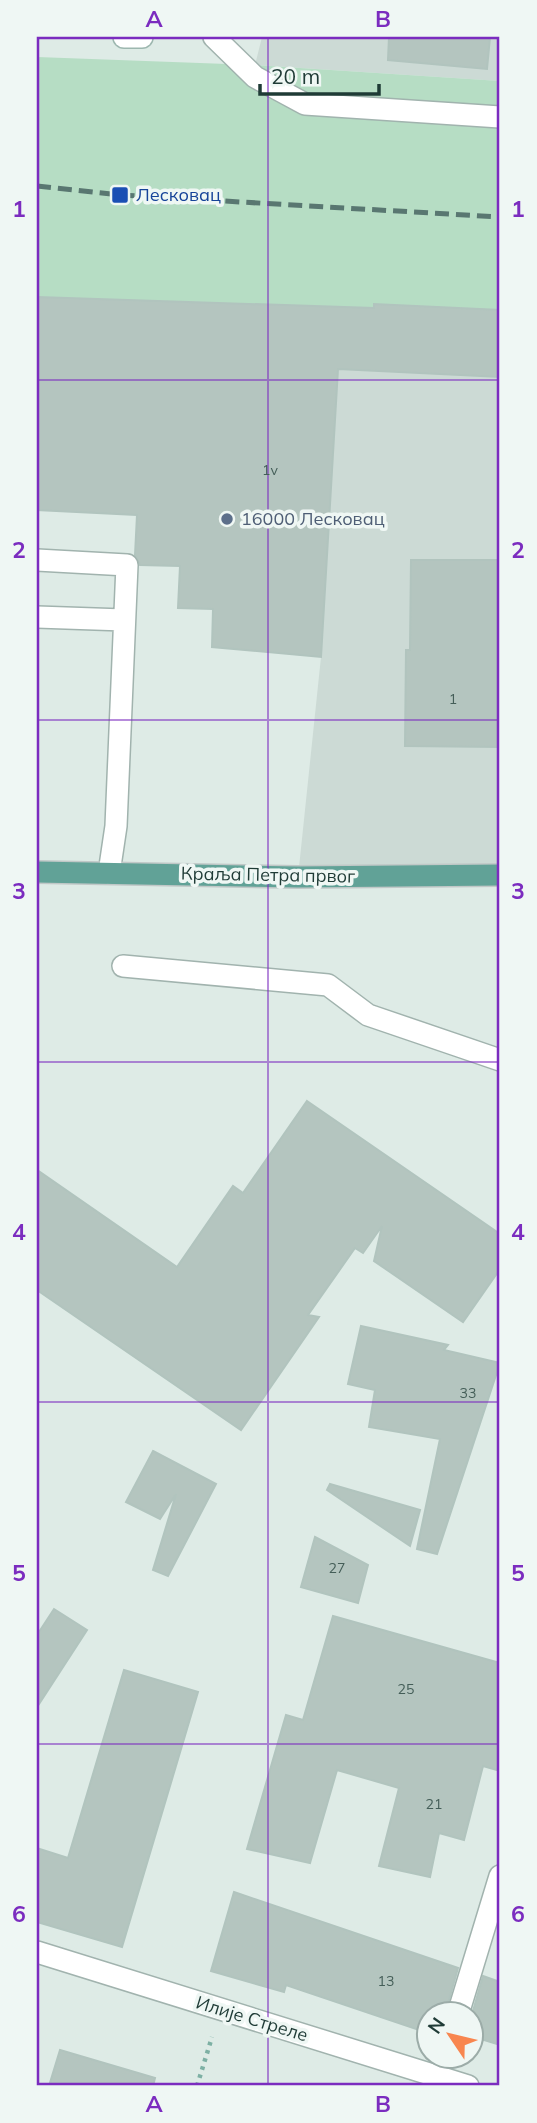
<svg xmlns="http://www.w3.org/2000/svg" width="537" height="2123" font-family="Mulish,sans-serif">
	<rect width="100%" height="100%" fill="#deebe6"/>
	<path fill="#ccdad5" d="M262,37H500V81L255,65Z
		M342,307L500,316V875L298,877L321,657Z"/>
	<path fill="#b6ddc4" d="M37,57L254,65L500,81V316L342,307L37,297Z"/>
	<path fill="#b4c5bf" stroke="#b1c4be" stroke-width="2" d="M389,37H490L487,69L388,60Z
		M37,297L374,308V304L500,310V377L338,369L321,657L212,647L213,609L178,608L180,566L140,565L135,555L137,515L37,510Z
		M411,560H500V747L405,746L406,650H410Z
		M307,1101L500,1234V1269L463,1322L374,1261L382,1226L363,1253L355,1248L308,1315L319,1317L241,1430L37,1290V1170L177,1267L233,1186L243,1193Z
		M361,1326L448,1345L444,1350L500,1363L437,1554L417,1549L440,1439L369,1427L375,1390L348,1384Z
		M153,1451L216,1484L168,1576L153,1570L176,1494L160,1519L126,1502Z
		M330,1484L420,1510L410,1546L327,1490Z
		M315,1537L368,1565L358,1603L301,1587Z
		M54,1609L87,1630L37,1707V1635Z
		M333,1616L500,1663V1771L483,1766L464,1840L439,1833L430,1877L379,1866L399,1788L337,1770L310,1863L247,1849L286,1715L303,1720Z
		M124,1670L198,1692L122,1947L37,1922V1848L68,1858Z
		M234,1892L458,1968L445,2014H429V2024L424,2022L422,2031L286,1985L284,1992L211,1971Z
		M483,1976L500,1982V2045L471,2036V2018Z
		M60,2050L155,2078L153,2086H49Z"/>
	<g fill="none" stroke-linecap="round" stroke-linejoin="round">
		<defs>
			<path id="lane" d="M214,37L255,77L305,104L500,117
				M37,560L127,565L116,826L109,873
				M37,617L124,620
				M123,966L328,985L368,1015L500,1060"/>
			<path id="street" d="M37,1952L468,2086
				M458,2014L500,1876"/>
			<path id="secondary" d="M124,37H142"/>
			<path id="primary" d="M37,872L298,877L500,875"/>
		</defs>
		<use href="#lane" stroke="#a1b3ae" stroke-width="24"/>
		<use href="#street" stroke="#a1b3ae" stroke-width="24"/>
		<use href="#secondary" stroke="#9db7af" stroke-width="24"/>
		<use href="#primary" stroke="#c0c8c7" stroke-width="24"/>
		<path stroke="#7db0a4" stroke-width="4.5" stroke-dasharray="3.5 5" stroke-linecap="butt" d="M197,2086L212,2037"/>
		<use href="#lane" stroke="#fff" stroke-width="21"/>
		<use href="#street" stroke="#fff" stroke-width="21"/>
		<use href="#secondary" stroke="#fff" stroke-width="21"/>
		<use href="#primary" stroke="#61a297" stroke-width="21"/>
		<path stroke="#597771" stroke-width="5" stroke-dasharray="14 7" stroke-linecap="butt" d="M37,186L120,195L500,217"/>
	</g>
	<path fill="none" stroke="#7b2cbf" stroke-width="2" stroke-opacity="0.55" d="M268,37V2086M37,380H500M37,720H500M37,1062H500M37,1402H500M37,1744H500"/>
	<rect fill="#1a4fb4" stroke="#eff7f4" stroke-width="2.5" x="111" y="186" width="18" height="18" rx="3.5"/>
	<circle fill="#5c6f8a" stroke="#eff7f4" stroke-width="2.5" cx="227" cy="519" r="7"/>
	<g text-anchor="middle" stroke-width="7" stroke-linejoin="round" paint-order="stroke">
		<g font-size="14" fill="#445e58">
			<text x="270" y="475">1v</text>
			<text x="453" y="704">1</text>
			<text x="468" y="1398">33</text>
			<text x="337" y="1573">27</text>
			<text x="406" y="1694">25</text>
			<text x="434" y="1809">21</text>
			<text x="386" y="1986">13</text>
		</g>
		<g font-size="18" fill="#164399" stroke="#eff7f4" text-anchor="start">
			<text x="136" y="201">Лесковац</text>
		</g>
		<g font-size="18" fill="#4e5e75" stroke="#eff7f4" text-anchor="start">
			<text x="241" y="525">16000 Лесковац</text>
		</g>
		<g font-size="18" fill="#1f3b36" stroke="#eff7f4">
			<text transform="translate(268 875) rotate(1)" y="6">Краља Петра првог</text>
			<text transform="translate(252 2019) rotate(17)" y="6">Илије Стреле</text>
		</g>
	</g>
	<rect width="537" height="2123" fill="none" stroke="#eff7f4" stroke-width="77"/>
	<g transform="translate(450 2035) rotate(305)"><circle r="33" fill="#eff7f4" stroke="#9caca8" stroke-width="2"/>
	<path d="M0-5L12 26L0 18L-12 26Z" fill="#f8864f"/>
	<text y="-10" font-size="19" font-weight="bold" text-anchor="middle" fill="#1f3b36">N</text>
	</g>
	<path d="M260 84v10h119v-10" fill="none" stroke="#1f3b36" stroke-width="3.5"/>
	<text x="271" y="84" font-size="21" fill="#1f3b36" stroke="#eff7f4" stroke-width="5" paint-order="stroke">20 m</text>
	<rect x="38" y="38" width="460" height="2046" fill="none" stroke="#7b2cbf" stroke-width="2.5"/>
	<g font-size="23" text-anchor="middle" font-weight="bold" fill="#7b2cbf">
		<text x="154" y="27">A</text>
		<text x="383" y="27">B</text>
		<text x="19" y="217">1</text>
		<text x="518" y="217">1</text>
		<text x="19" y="558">2</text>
		<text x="518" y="558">2</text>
		<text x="19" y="899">3</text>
		<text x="518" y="899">3</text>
		<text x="19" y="1240">4</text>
		<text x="518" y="1240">4</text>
		<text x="19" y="1581">5</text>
		<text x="518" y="1581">5</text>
		<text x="19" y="1922">6</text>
		<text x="518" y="1922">6</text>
		<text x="154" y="2112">A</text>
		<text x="383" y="2112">B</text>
	</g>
</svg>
